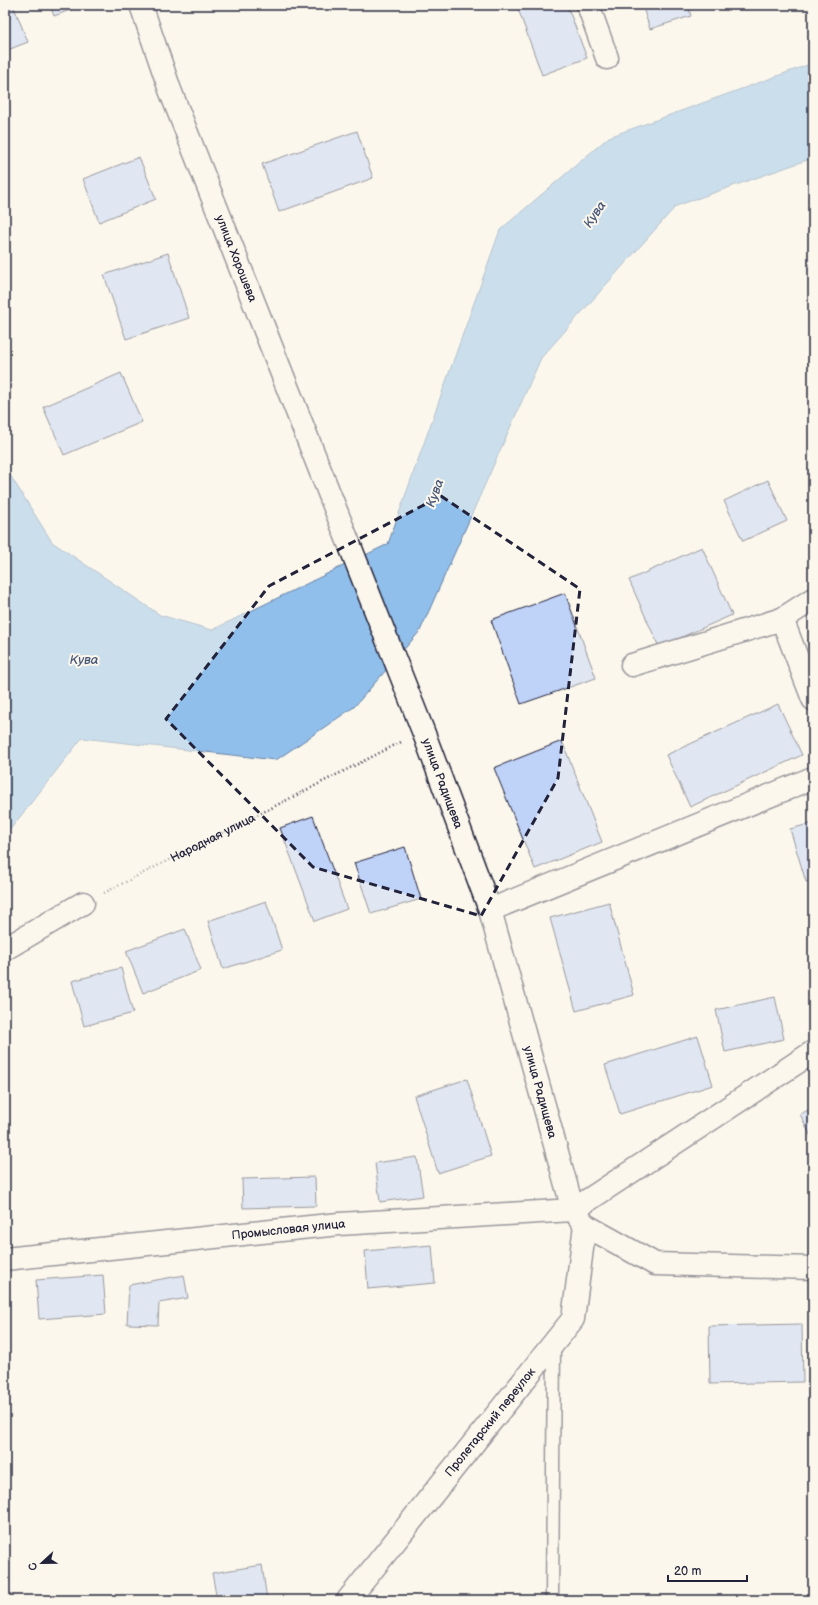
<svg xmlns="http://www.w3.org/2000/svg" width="818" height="1605" font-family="'Balsamiq Sans',sans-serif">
	<rect width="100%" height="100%" fill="#fbf7ec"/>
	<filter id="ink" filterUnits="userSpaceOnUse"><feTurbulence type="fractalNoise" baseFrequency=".025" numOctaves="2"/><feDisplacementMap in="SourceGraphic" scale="8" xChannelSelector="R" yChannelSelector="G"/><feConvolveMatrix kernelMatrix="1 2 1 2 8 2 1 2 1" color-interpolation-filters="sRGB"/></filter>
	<g filter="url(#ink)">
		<path fill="#91bfeb" stroke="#6580a5" d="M813,63V158L676,206L541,358L420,631L354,707L276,760L82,738L5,836V467L52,542L160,615L212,630L388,544L500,230L609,137Z"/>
		<path fill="#bfd2f8" stroke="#22223b" d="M5,5H13L28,42L5,51Z
			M50,5H84L54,16Z
			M520,5H567L587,58L542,75L517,6Z
			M642,5H688L691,16L650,29Z
			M357,131L373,178L279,212L262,164Z
			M139,157L156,199L99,222L83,179Z
			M168,253L189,318L126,339L104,275Z
			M121,373L142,422L64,455L43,407Z
			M768,480L787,521L743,541L724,501Z
			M702,547L732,615L659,647L629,580Z
			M565,593L596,678L521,704L491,620Z
			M778,704L802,755L690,807L666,755Z
			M562,741L602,842L535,869L494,768Z
			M313,816L347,909L315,921L280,828Z
			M813,823V880L806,882L790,829Z
			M405,847L421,899L371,914L354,863Z
			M266,901L282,950L223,969L208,921Z
			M609,902L634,995L576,1011L550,918Z
			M185,929L201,970L143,993L126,951Z
			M121,968L133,1013L84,1026L72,981Z
			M775,997L784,1039L725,1052L716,1010Z
			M698,1036L713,1085L620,1114L605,1065Z
			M467,1079L491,1156L438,1173L414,1096Z
			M813,1108V1141L800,1114Z
			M417,1157L423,1196L380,1202L375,1163Z
			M315,1177L316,1206L243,1208L242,1179Z
			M432,1245L435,1283L368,1289L365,1251Z
			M103,1275L106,1314L39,1319L36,1280Z
			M184,1275L188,1298L159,1303L158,1325L127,1324L129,1285Z
			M802,1324L803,1382L710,1384L709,1326Z
			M262,1565L267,1600H217L212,1573Z"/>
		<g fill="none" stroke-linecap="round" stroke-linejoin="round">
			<defs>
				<path id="service" d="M552,1600L554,1345"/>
				<g id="minor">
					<path d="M588,5L607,58"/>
					<path d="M782,619L813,699"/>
					<path d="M632,665L782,619L813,599"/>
					<path d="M490,910L813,778"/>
					<path d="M5,949L83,903"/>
					<path d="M585,1225L655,1264L813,1268"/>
					<path id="s2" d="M5,1259L339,1224L573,1210L813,1052"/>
				</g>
				<g id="tertiary">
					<path id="s3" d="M141,5L170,90L423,731L490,910L573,1210L585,1225L573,1319L348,1600"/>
				</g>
			</defs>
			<use href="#service" stroke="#22223b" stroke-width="15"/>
			<use href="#minor" stroke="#22223b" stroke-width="25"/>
			<use href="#tertiary" stroke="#22223b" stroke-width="25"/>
			<path stroke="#22223b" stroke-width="2.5" stroke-dasharray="1 3" stroke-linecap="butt" id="s1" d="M104,893L401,742"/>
			<use href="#service" stroke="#fbf7ec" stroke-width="12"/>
			<use href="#minor" stroke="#fbf7ec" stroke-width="22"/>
			<use href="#tertiary" stroke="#fbf7ec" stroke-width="22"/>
		</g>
	</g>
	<path d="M0 0H818V1605H0ZM441,496L580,589L558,778L481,916L313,867L166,719L269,586Z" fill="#fbf7ec" fill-opacity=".55" fill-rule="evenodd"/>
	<path fill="none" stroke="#22223b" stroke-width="3" stroke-dasharray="8 5" stroke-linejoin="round" d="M441,496L580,589L558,778L481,916L313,867L166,719L269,586Z"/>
	<g text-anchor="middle" stroke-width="4" stroke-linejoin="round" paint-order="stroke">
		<g font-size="12" fill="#22223b" stroke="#fbf7ec">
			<text dy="4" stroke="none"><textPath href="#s3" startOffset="271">улица Хорошева</textPath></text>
			<text dy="4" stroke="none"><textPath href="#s3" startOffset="835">улица Радищева</textPath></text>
			<text dy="4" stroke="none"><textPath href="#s1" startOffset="122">Народная улица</textPath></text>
			<text dy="4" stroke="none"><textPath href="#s3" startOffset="1159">улица Радищева</textPath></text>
			<text dy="4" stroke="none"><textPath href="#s2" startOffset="285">Промысловая улица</textPath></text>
			<text transform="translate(490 1422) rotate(-51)" y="4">Пролетарский переулок</text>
		</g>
		<g font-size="13" font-style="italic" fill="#495979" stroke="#fbf7ec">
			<text transform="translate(594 214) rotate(-56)" y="5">Кува</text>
			<text transform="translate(434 493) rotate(-70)" y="5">Кува</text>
			<text x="84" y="664">Кува</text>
		</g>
	</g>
	<rect width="818" height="1605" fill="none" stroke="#fbf7ec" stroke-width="20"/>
	<rect x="10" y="10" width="798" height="1585" fill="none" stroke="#22223b" stroke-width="1.5" filter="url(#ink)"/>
	<g transform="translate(42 1563) rotate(248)" stroke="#fbf7ec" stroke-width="3" paint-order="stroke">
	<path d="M0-3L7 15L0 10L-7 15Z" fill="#22223b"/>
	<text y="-6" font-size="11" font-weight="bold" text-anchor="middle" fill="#22223b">С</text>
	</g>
	<path d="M668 1575v6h79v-6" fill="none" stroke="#22223b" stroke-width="2"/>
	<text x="674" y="1575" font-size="12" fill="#22223b" stroke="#fbf7ec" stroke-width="3" paint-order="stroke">20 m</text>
</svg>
